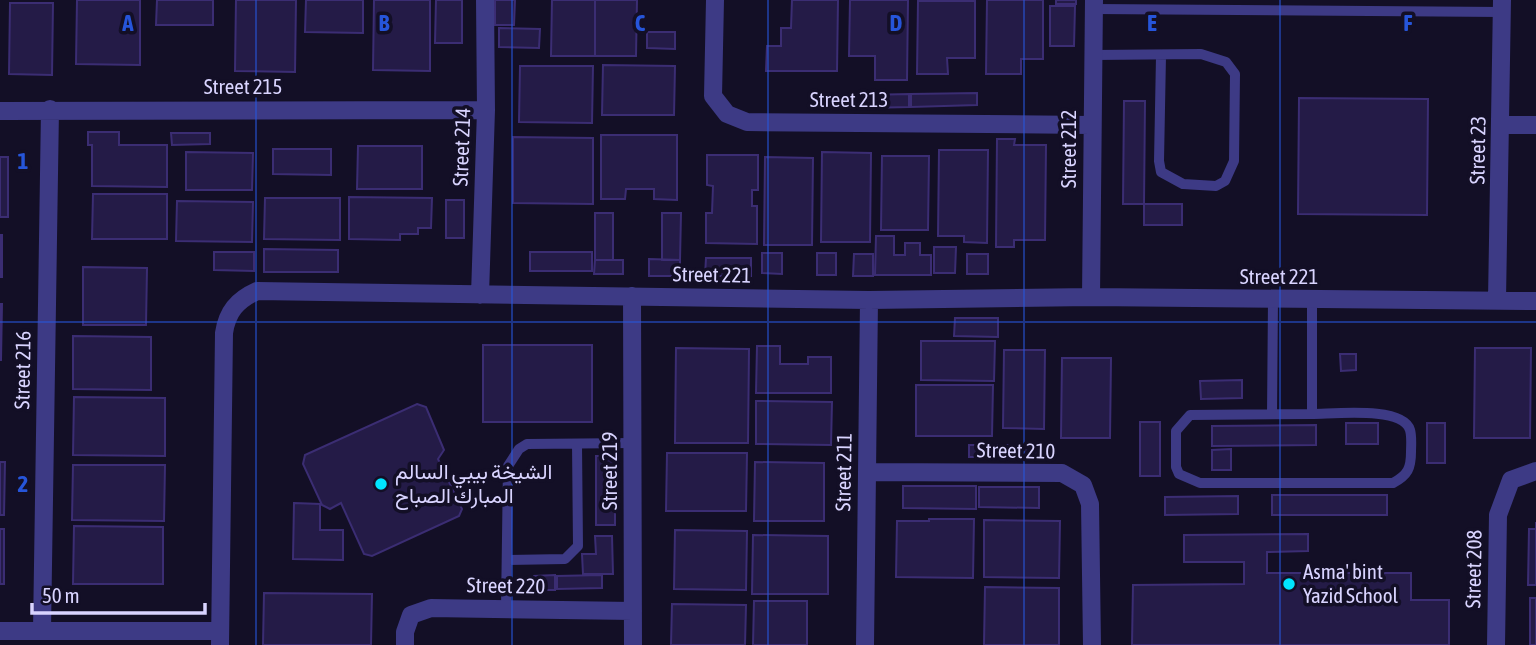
<svg xmlns="http://www.w3.org/2000/svg" width="1536" height="645" font-family="'Asap Condensed',Vazirmatn,sans-serif">
	<rect width="100%" height="100%" fill="#130f26"/>
	<path fill="#241b47" stroke="#3b2d73" stroke-width="2" d="M77,0H140V65L76,64Z
		M157,0H213V25H156Z
		M236,0H296L295,72L235,71Z
		M306,0H363V33L305,32Z
		M374,0H430V71L373,70Z
		M436,0H462V43H435Z
		M495,0H515L514,25H495Z
		M552,0H595V56H551Z
		M595,0H637L636,56H595Z
		M792,0H838L837,71H766L767,46H781V28H791Z
		M850,0H908L907,80H875V56H849Z
		M987,0H1043V59H1021V74H986Z
		M1056,0H1076V4H1056Z
		M918,1H975V58H947L948,74H917Z
		M10,3H53L52,75L9,74Z
		M1050,6H1075L1074,46H1050Z
		M499,28L540,29L539,48L499,47Z
		M647,32H675V49L647,48Z
		M603,65L675,66L674,115H602Z
		M520,66H593L592,123L519,122Z
		M977,93V105L911,107V94Z
		M909,94V107L865,108V95Z
		M1299,98L1428,99L1427,215L1298,214Z
		M1124,101H1145L1144,204H1123Z
		M88,132H119V145H167V187L92,186V145H88Z
		M171,133H210V144L172,145Z
		M601,135H677V200L654,199V189H626L625,199H601Z
		M513,137L593,138V204L513,203Z
		M997,139H1015L1014,145H1046L1045,240H1014V247H996Z
		M358,146H422V189H357Z
		M273,149H331V175L273,174Z
		M939,150H988L987,243L964,242V236H938Z
		M186,152L253,153L252,190H186Z
		M822,152L871,153L870,242H821Z
		M707,155H758V190H752V206H757V244L706,243V213H712L713,186L707,185Z
		M882,156H929L928,230H881Z
		M0,157H8V217H0Z
		M765,157L813,158L812,245H764Z
		M93,194H167V239H92Z
		M349,197L432,198L431,228H418V234H400V240L349,239Z
		M265,198H340V240L264,239Z
		M446,200H464V238H446Z
		M177,201L253,202L252,242L176,241Z
		M1144,204H1182V225H1144Z
		M595,213H613V260H595Z
		M662,213H681L680,260H662Z
		M0,235H2V277H0Z
		M876,236H894V255H905V243H920V255H931V275H875Z
		M934,247H956L955,273H934Z
		M264,249L338,250V272H264Z
		M214,252H254V271L214,270Z
		M530,252H592V271H530Z
		M762,253H782V274L762,273Z
		M817,253H836V275H817Z
		M854,254H873V276H853Z
		M967,254H988V274H967Z
		M706,258H751V276H705Z
		M649,259L680,260V276H649Z
		M595,260H623V274H594Z
		M83,267L147,268L146,325H83Z
		M0,304H2L1,360H0Z
		M955,318H998V337L954,336Z
		M73,336L151,337V390L73,389Z
		M921,341H995L994,381L921,380Z
		M483,345H592V422H483Z
		M757,346H780V364H808V357H831V393H756Z
		M676,348L749,349L748,443H675Z
		M1475,348H1531L1530,438H1474Z
		M1004,350H1045L1044,429L1003,428Z
		M1340,354H1356V370L1341,371Z
		M1062,358H1111L1110,438H1061Z
		M1242,380V398L1201,399L1200,381Z
		M916,385H993L992,436H916Z
		M74,397L165,398V456L73,455Z
		M756,401L832,402L831,445L756,444Z
		M417,404L426,407L444,450L438,459L462,509L459,516L372,556L364,554L341,503L330,509L322,505L303,464L305,455Z
		M1140,422H1160V476H1140Z
		M1346,423H1378V444H1346Z
		M1427,423H1445V463H1427Z
		M1316,425V445L1212,446V426Z
		M969,445H997V457H969Z
		M999,445H1046V457H999Z
		M1231,449V470H1212V450Z
		M667,453H747L746,511H666Z
		M596,456H615V525H596Z
		M0,462H5L4,515H0Z
		M755,462L824,463V521H754Z
		M73,465H165L164,521L72,520Z
		M903,486H976V509L903,508Z
		M979,487H1039V508L979,507Z
		M1272,495H1387V515H1272Z
		M1238,496V514L1165,515V497Z
		M294,503L320,504V530H343V560L293,559Z
		M929,519H974L973,578L896,577L897,521H929Z
		M984,520L1060,521L1059,578L984,577Z
		M1536,522V585H1528L1529,529H1536Z
		M74,526L163,527V584H73Z
		M0,529H4V584H0Z
		M675,530L747,531L746,590L674,589Z
		M1308,534V551L1267,552V573H1411V600H1449V645H1132L1133,585L1244,584V562H1184V535Z
		M753,535L828,536V594H752Z
		M595,536H612L613,574H583L582,554H596Z
		M555,575V590H534V576Z
		M602,575V588L557,589V576Z
		M985,587L1059,588V645H984Z
		M264,593L372,594L371,645H263Z
		M1530,598H1536V645H1530Z
		M754,601H807V645H753Z
		M672,604L746,605L745,645H671Z"/>
	<g fill="none" stroke-linecap="round" stroke-linejoin="round">
		<path stroke="#3d3a85" stroke-width="10" d="M1094,9L1502,12
			M1094,55L1201,54L1226,62L1235,74L1234,161L1225,181L1216,186L1183,184L1161,172L1159,161L1161,56
			M1312,300V414
			M1272,414L1273,299
			M1312,414C1334,414 1403,406 1410,430C1412,437 1411,446 1411,452C1411,468 1408,475 1393,483H1200L1179,474L1176,467V431L1190,415Z
			M507,560L565,559L578,546L577,444
			M506,609L508,466L519,449L527,444L633,443"/>
		<path stroke="#3d3a85" stroke-width="18" d="M715,0L713,96L727,114L747,122L1091,125
			M0,111L486,110
			M1502,125H1536
			M480,295L486,110L485,0
			M632,296L633,645
			M1091,297L1094,0
			M1497,300L1502,0
			M867,472L1062,473L1083,485L1090,504L1092,645
			M42,630L50,109
			M0,631H220
			M220,645L224,333C227,312 237,300 257,291L869,300L1091,297L1536,301
			M405,645V632L411,615L431,608L633,611
			M865,645L869,300
			M1496,645L1498,515L1511,480L1536,471"/>
	</g>
	<path fill="none" stroke="#2655da" stroke-width="2" stroke-opacity="0.55" d="M256,0V645M512,0V645M768,0V645M1024,0V645M1280,0V645M0,322H1536"/>
	<g fill="#00e5ff" stroke="#130f26" stroke-width="2.5">
		<circle cx="381" cy="484" r="7"/>
		<circle cx="1289" cy="584" r="7"/>
	</g>
	<g text-anchor="middle" stroke-width="7" stroke-linejoin="round" paint-order="stroke">
		<g font-size="21" fill="#d9d4ff" stroke="#130f26">
			<text x="243" y="94">Street 215</text>
			<text x="849" y="107">Street 213</text>
			<text transform="translate(462 147) rotate(-88)" y="7">Street 214</text>
			<text transform="translate(1069 149) rotate(-90)" y="7">Street 212</text>
			<text transform="translate(1478 150) rotate(-89)" y="7">Street 23</text>
			<text transform="translate(712 275) rotate(1)" y="7">Street 221</text>
			<text x="1279" y="284">Street 221</text>
			<text transform="translate(23 370) rotate(-89)" y="7">Street 216</text>
			<text transform="translate(1016 451) rotate(1)" y="7">Street 210</text>
			<text transform="translate(610 471) rotate(-90)" y="7">Street 219</text>
			<text transform="translate(844 472) rotate(-89)" y="7">Street 211</text>
			<text transform="translate(1474 569) rotate(-89)" y="7">Street 208</text>
			<text transform="translate(506 586) rotate(1)" y="7">Street 220</text>
		</g>
		<g font-size="21" fill="#d9d4ff" stroke="#130f26" text-anchor="start">
			<text x="395" y="479">الشيخة بيبي السالم<tspan x="395" dy="24">المبارك الصباح</tspan></text>
			<text x="1303" y="579">Asma' bint<tspan x="1303" dy="24">Yazid School</tspan></text>
		</g>
	</g>
	<g font-size="23" text-anchor="middle" font-weight="bold" fill="#2655da" stroke="#130f26" stroke-width="7" stroke-linejoin="round" paint-order="stroke">
		<text x="128" y="31">A</text>
		<text x="384" y="31">B</text>
		<text x="640" y="31">C</text>
		<text x="896" y="31">D</text>
		<text x="1152" y="31">E</text>
		<text x="1408" y="31">F</text>
		<text x="23" y="169">1</text>
		<text x="23" y="492">2</text>
	</g>
	<path d="M32 603v10h173v-10" fill="none" stroke="#d9d4ff" stroke-width="3.5"/>
	<text x="42" y="603" font-size="21" fill="#d9d4ff" stroke="#130f26" stroke-width="5" paint-order="stroke">50 m</text>
</svg>
